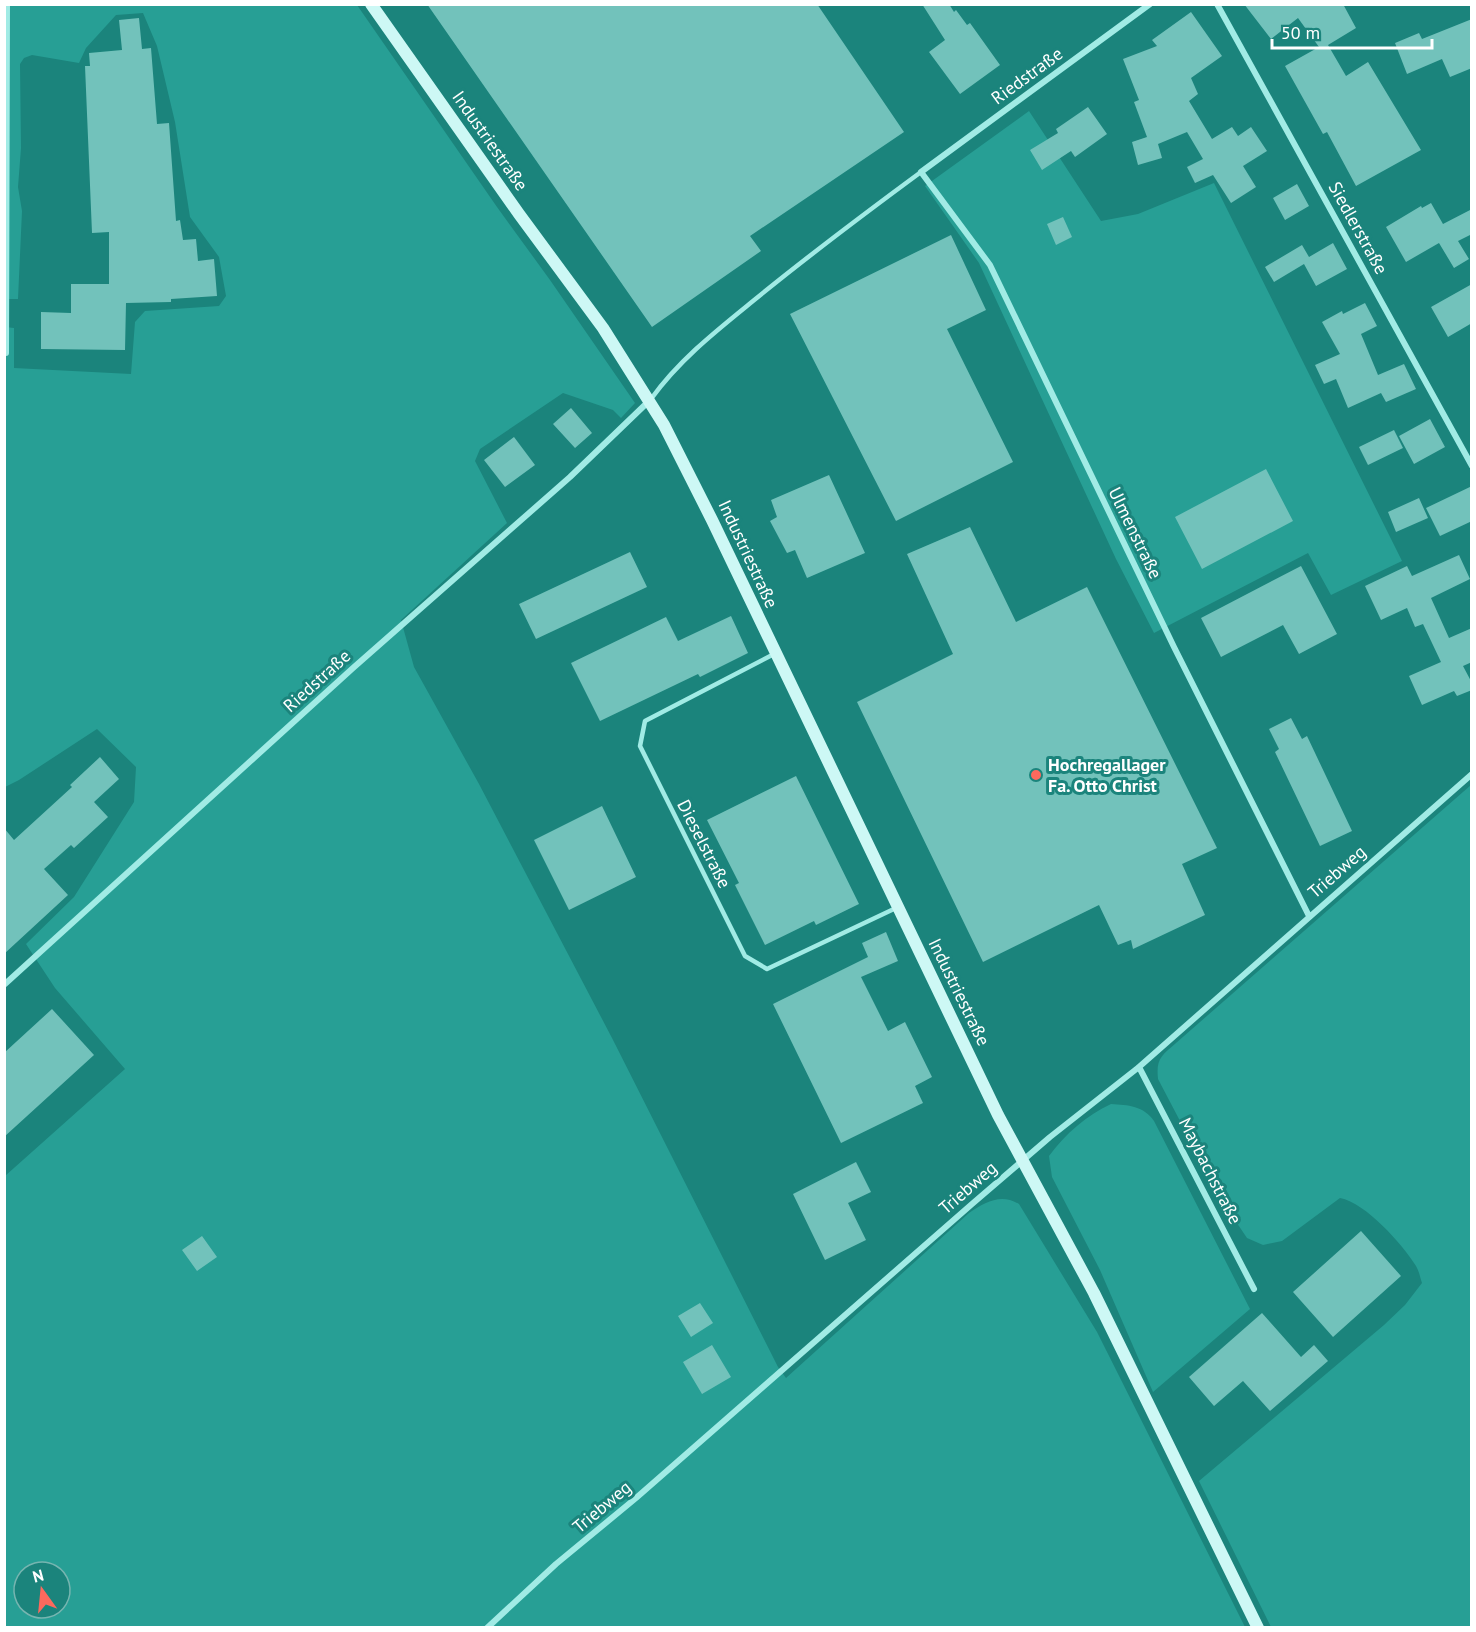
<svg xmlns="http://www.w3.org/2000/svg" width="1476" height="1632" font-family="'PT Sans',sans-serif">
	<rect width="100%" height="100%" fill="#1b847c"/>
	<path fill="#279f95" fill-rule="evenodd" d="M4,5H357L497,207L550,280L635,403L621,418L613,410L563,393L480,449L475,461L507,523L401,620L414,667L479,784L612,1038L778,1367L786,1378L969,1213C985,1202 1001,1193 1019,1204L1097,1332L1245,1627H5V1176L125,1069L55,988L26,944L74,897L134,802L136,767L97,729L19,780L5,787V327L14,328V368L131,374L135,322L145,311L219,306L226,296L219,257L190,217L175,122L157,46L143,13L116,15L86,48L79,63L32,55L24,58L20,64L21,148L18,187L22,211L18,299H5ZM24,1572H60V1608H24Z
		M1029,111L1101,221L1138,214L1214,183L1402,561L1331,595L1308,553L1154,633L1116,559L979,263L925,186Z
		M1471,785V1627H1271L1199,1481L1384,1325L1405,1305L1422,1283C1420,1277 1419,1271 1416,1266C1402,1244 1366,1203 1340,1198L1282,1241L1263,1245L1247,1238L1222,1201L1158,1079C1156,1059 1161,1056 1176,1043Z
		M1111,1104C1128,1105 1144,1106 1154,1121L1250,1309L1153,1392L1100,1270L1052,1177L1049,1156C1065,1134 1087,1115 1111,1104Z"/>
	<path fill="#72c2bb" d="M427,4H817L904,132L750,236L761,251L652,327Z
		M922,4H949L954,12L956,10L967,25L970,23L1000,65L960,94L929,52L945,40Z
		M1244,4H1343L1356,28L1328,45L1346,76L1368,62L1421,150L1356,186L1327,132L1323,134L1285,66L1319,47L1298,18L1271,39Z
		M1191,12L1222,56L1191,78L1198,94L1189,101L1212,139L1232,127L1238,136L1251,127L1267,151L1243,166L1256,187L1231,203L1213,175L1195,183L1187,167L1203,159L1187,132L1158,144L1162,158L1138,165L1132,142L1147,137L1134,102L1139,100L1123,59L1157,46L1152,40Z
		M139,18L142,49L151,48L157,124L169,123L176,221L180,220L183,240L196,239L198,261L214,259L217,296L171,299V302L126,303L125,350L41,349V312L71,313V284H109V232L92,233L85,66H90L89,53L122,50L119,20Z
		M1472,19V68L1450,77L1442,59L1407,74L1395,43L1419,33L1422,39Z
		M1088,107L1107,134L1075,157L1071,151L1042,170L1030,150L1058,133L1056,129Z
		M1297,184L1309,206L1285,220L1273,198Z
		M1431,203L1443,224L1472,209V234L1458,241L1469,259L1454,268L1439,243L1406,262L1386,227L1421,206L1422,208Z
		M1063,217L1072,237L1056,245L1047,224Z
		M951,235L986,310L947,329L1013,462L896,521L790,314Z
		M1333,243L1347,269L1316,286L1304,264L1274,282L1265,267L1302,245L1309,257Z
		M1472,284V323L1448,337L1431,307Z
		M1365,303L1377,326L1361,334L1378,375L1404,364L1416,389L1386,402L1381,393L1348,408L1336,379L1324,384L1315,365L1340,354L1322,322L1342,311L1343,314Z
		M571,408L592,433L575,448L553,424Z
		M1430,419L1445,447L1414,464L1399,436Z
		M1394,430L1403,448L1368,465L1359,447Z
		M514,437L535,465L505,487L484,460Z
		M1266,469L1293,521L1202,569L1175,517Z
		M829,475L865,553L807,578L795,550L787,553L770,521L777,517L771,500Z
		M1472,486V521L1440,536L1426,508Z
		M1419,498L1428,518L1396,532L1388,512Z
		M970,527L1016,622L1087,587L1217,848L1182,864L1205,915L1133,949L1131,940L1118,945L1099,905L983,962L857,702L953,654L907,554Z
		M630,552L647,587L536,639L519,604Z
		M1459,555L1470,579L1431,598L1449,638L1472,628V662L1463,666L1472,683V690L1457,696L1454,691L1422,705L1409,676L1441,662L1423,624L1415,627L1407,608L1381,620L1365,586L1407,566L1412,576Z
		M1301,566L1337,634L1299,654L1283,625L1221,657L1201,618Z
		M731,616L748,653L700,677L698,674L600,721L571,663L666,617L678,641Z
		M1291,718L1302,739L1307,736L1352,831L1320,846L1275,752L1279,749L1269,729Z
		M100,757L119,779L94,802L108,817L74,848L71,845L44,869L68,895L4,954V828L14,840L72,787L70,785Z
		M796,776L859,904L816,925L814,921L765,945L735,885L739,883L707,820Z
		M602,806L636,877L569,910L534,840Z
		M886,932L898,961L861,977L888,1031L905,1022L932,1077L915,1086L923,1103L841,1143L773,1004L868,957L862,943Z
		M52,1009L94,1055L4,1137V1053Z
		M856,1162L871,1192L848,1203L866,1240L825,1260L793,1194Z
		M1361,1231L1401,1276L1333,1337L1293,1292Z
		M202,1236L217,1257L197,1271L182,1250Z
		M700,1303L713,1323L691,1337L678,1316Z
		M1262,1313L1301,1357L1314,1345L1328,1361L1270,1411L1243,1381L1214,1406L1189,1377Z
		M712,1345L731,1377L702,1394L683,1362Z"/>
	<g fill="none" stroke-linecap="round" stroke-linejoin="round">
		<path stroke="#a1ebe5" stroke-width="4.5" d="M651,399C679,360 716,331 753,301C808,256 864,214 921,172
			M776,653L645,721L640,746L745,956L767,969L896,908"/>
		<path stroke="#a1ebe5" stroke-width="6" d="M1150,4L921,172L990,265L1174,647L1309,916
			M1217,4L1472,466
			M6,353L7,4
			M5,984L353,668L570,477L649,401
			M1139,1067L1254,1289
			M487,1628L556,1564L636,1498L972,1204L1050,1137L1139,1067L1472,774"/>
		<path stroke="#cdf8f5" stroke-width="12" d="M371,4L519,214L603,328L664,425L712,520L998,1115L1094,1293L1258,1628"/>
	</g>
	<circle fill="#fd695d" stroke="#1b847c" stroke-width="2" cx="1036" cy="775" r="6"/>
	<g text-anchor="middle" stroke-width="6" stroke-linejoin="round" paint-order="stroke">
		<g font-size="18" fill="#fff" stroke="#1b847c">
			<text transform="translate(1027 76) rotate(-36)" y="6">Riedstraße</text>
			<text transform="translate(490 141) rotate(55)" y="6">Industriestraße</text>
			<text transform="translate(1358 228) rotate(61)" y="6">Siedlerstraße</text>
			<text transform="translate(1135 533) rotate(64)" y="6">Ulmenstraße</text>
			<text transform="translate(748 554) rotate(65)" y="6">Industriestraße</text>
			<text transform="translate(317 681) rotate(-42)" y="6">Riedstraße</text>
			<text transform="translate(704 844) rotate(63)" y="6">Dieselstraße</text>
			<text transform="translate(1337 872) rotate(-41)" y="6">Triebweg</text>
			<text transform="translate(959 992) rotate(64)" y="6">Industriestraße</text>
			<text transform="translate(1210 1171) rotate(63)" y="6">Maybachstraße</text>
			<text transform="translate(968 1188) rotate(-41)" y="6">Triebweg</text>
			<text transform="translate(602 1507) rotate(-40)" y="6">Triebweg</text>
		</g>
		<g font-size="18" font-weight="bold" fill="#fff" stroke="#1b847c" text-anchor="start">
			<text x="1048" y="771">Hochregallager<tspan x="1048" dy="21">Fa. Otto Christ</tspan></text>
		</g>
	</g>
	<rect width="1476" height="1632" fill="none" stroke="#ffffff" stroke-width="12"/>
	<g transform="translate(42 1590) rotate(345)"><circle r="28" fill="#1b847c" stroke="#76b5b0" stroke-width="1.5"/>
	<path d="M0-4.5L10 22L0 15L-10 22Z" fill="#fd695d"/>
	<text y="-9" font-size="16" font-weight="bold" text-anchor="middle" fill="#ffffff">N</text>
	</g>
	<path d="M1272 39v9h160v-9" fill="none" stroke="#ffffff" stroke-width="3"/>
	<text x="1281" y="39" font-size="18" fill="#ffffff" stroke="#1b847c" stroke-width="4.5" paint-order="stroke">50 m</text>
</svg>
